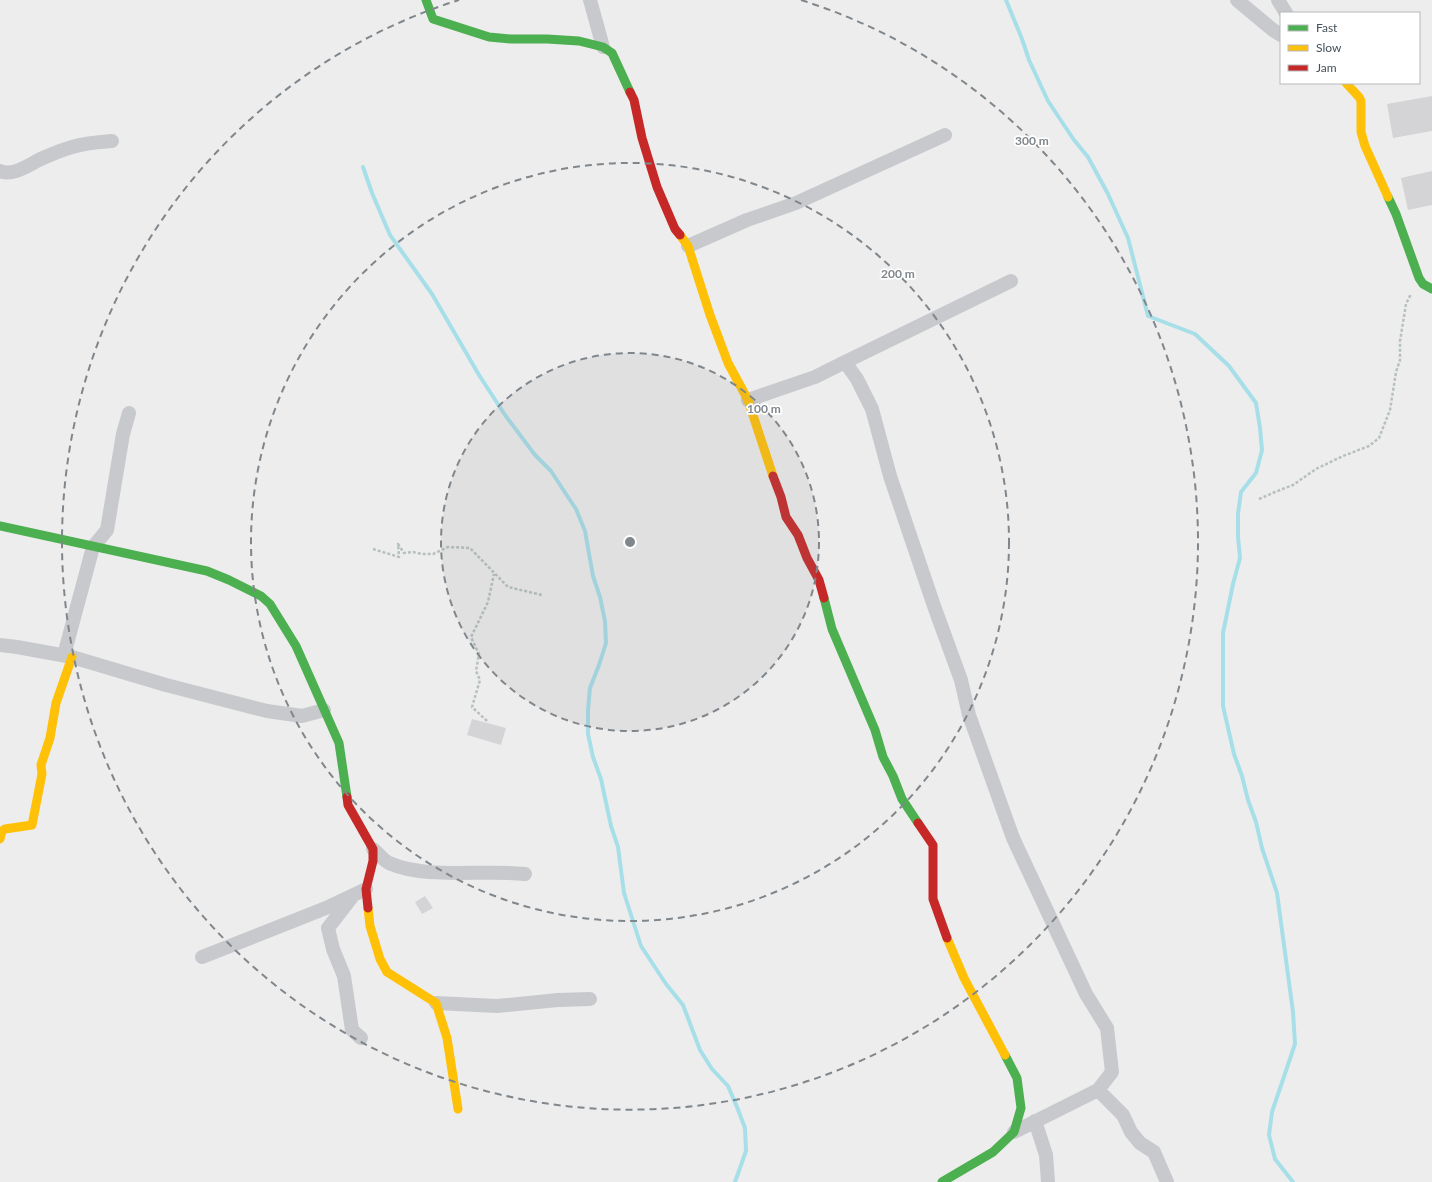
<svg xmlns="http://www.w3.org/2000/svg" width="1432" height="1182" font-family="Lato,sans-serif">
	<rect width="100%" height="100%" fill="#eeeded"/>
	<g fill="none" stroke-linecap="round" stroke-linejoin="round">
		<path stroke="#a7dfe9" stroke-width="4" d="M1006,0L1022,39L1029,60L1048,101L1074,140L1088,157L1108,194L1128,238L1148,316L1195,334L1229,366L1256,403L1260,428L1262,450L1256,473L1241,492L1238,514V537L1240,558L1233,584L1223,633V706L1234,754L1242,776L1248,800L1256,822L1262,848L1277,893L1293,1012L1295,1044L1272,1112L1269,1135L1275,1159L1293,1182
			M363,167L372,193L390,235L432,294L479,375L505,415L535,455L551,471L564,491L576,509L585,531L593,576L600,597L605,621L606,643L599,665L590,688L588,710V734L593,757L601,779L611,826L618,847L624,893L641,946L666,984L683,1005L700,1050L712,1069L728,1086L737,1107L745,1128L746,1151L735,1182"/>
	</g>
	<path fill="#d4d4d6" d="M1432,96V131L1393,138L1387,104Z
		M1432,171V205L1408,210L1401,178Z
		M472,719L506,728L501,745L467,735Z
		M425,896L433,908L422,914L415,902Z"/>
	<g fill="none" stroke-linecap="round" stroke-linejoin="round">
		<path stroke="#b6c1bd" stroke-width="2.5" stroke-dasharray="3 2" stroke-linecap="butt" d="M1259,499L1275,492L1293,485L1316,469L1343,456L1369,446L1379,438L1390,410L1396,372L1400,360V341L1406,304L1411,294
			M373,549L399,557L398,544L404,553L413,552L422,554H433L448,547L470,548L508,587L542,595
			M487,721L472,707L480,680L476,671L479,654L471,637L488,602L494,574"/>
		<path stroke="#c7c9cc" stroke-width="14" d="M590,0L603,47
			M1237,0L1273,30L1281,35
			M1278,0L1286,13
			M0,171C14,177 31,163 43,158C52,154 62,150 72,147C85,143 98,142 112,141
			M688,246L747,220L796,203L945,135
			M845,362L1011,281
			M748,400L815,377L845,362L857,379L872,409L890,476L934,606L961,680L969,715L1013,838L1086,994L1107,1028L1112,1072L1098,1090L1014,1132
			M0,645L17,647L72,657L166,685L267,711L302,716L324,710
			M64,655L93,547L107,530L123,434L129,413
			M373,849C378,853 384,861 389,863C428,880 482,869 525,874
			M352,897L328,928L333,949L344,976L352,1030L361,1038
			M202,957L326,908L366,889
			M436,1003L497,1006L558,1000L590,999
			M1098,1090L1123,1115L1131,1132L1140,1143L1154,1152L1167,1182
			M1035,1121L1046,1155L1048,1182"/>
		<path stroke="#4caf50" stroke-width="9" d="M426,0L433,19L489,37L511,39H547L579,41L603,47L612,53L630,92
			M1388,197L1396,214L1419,278L1423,284L1432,289
			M0,526L207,571L229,580L261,596L270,604L296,646L339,743L347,797
			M824,598L832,629L875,730L883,757L893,776L902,799L918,823
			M942,1182L993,1152L1014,1132L1021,1108L1017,1078L1005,1055"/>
		<path stroke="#ffc107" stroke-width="9" d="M1346,83L1359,97L1361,101V132L1365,146L1388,197
			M680,235L688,246L710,315L728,363L748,400L773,476
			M0,839L2,831L5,829L32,825L42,774L41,765L50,738L56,703L72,657
			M368,908L370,926L380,959L387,972L436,1003L447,1038L458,1109
			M947,938L964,978L1005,1055"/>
		<path stroke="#c62828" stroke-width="9" d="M630,92L634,100L642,138L657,187L675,229L680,235
			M773,476L781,497L786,517L798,535L807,558L819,580L824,598
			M347,797L348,805L373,849V861L366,889L368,908
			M918,823L933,845V899L947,938"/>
	</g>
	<circle cx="630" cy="542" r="189" fill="#80878c" fill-opacity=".12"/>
	<g fill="none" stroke="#80878c" stroke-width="2" stroke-dasharray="7 5">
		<circle cx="630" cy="542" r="189"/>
		<circle cx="630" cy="542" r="379"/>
		<path d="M801 0A568 568 0 1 1 459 0"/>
	</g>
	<circle cx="630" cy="542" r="6" fill="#80878c" stroke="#fff" stroke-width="2"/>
	<g font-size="12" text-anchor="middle" font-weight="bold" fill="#80878c" stroke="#fff" stroke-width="3.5" stroke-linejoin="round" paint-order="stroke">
		<text x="1032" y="145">300 m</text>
		<text x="898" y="278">200 m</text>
		<text x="764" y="413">100 m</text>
	</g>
	<rect x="1280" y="12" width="140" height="72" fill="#ffffff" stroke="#b5b9bc"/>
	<rect x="1288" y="25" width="20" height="6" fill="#4caf50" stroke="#b5b9bc"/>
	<text x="1316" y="32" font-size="12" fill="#455058">Fast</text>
	<rect x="1288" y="45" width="20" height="6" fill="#ffc107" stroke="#b5b9bc"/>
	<text x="1316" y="52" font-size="12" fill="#455058">Slow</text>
	<rect x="1288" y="65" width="20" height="6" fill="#c62828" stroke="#b5b9bc"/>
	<text x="1316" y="72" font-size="12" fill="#455058">Jam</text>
</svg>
